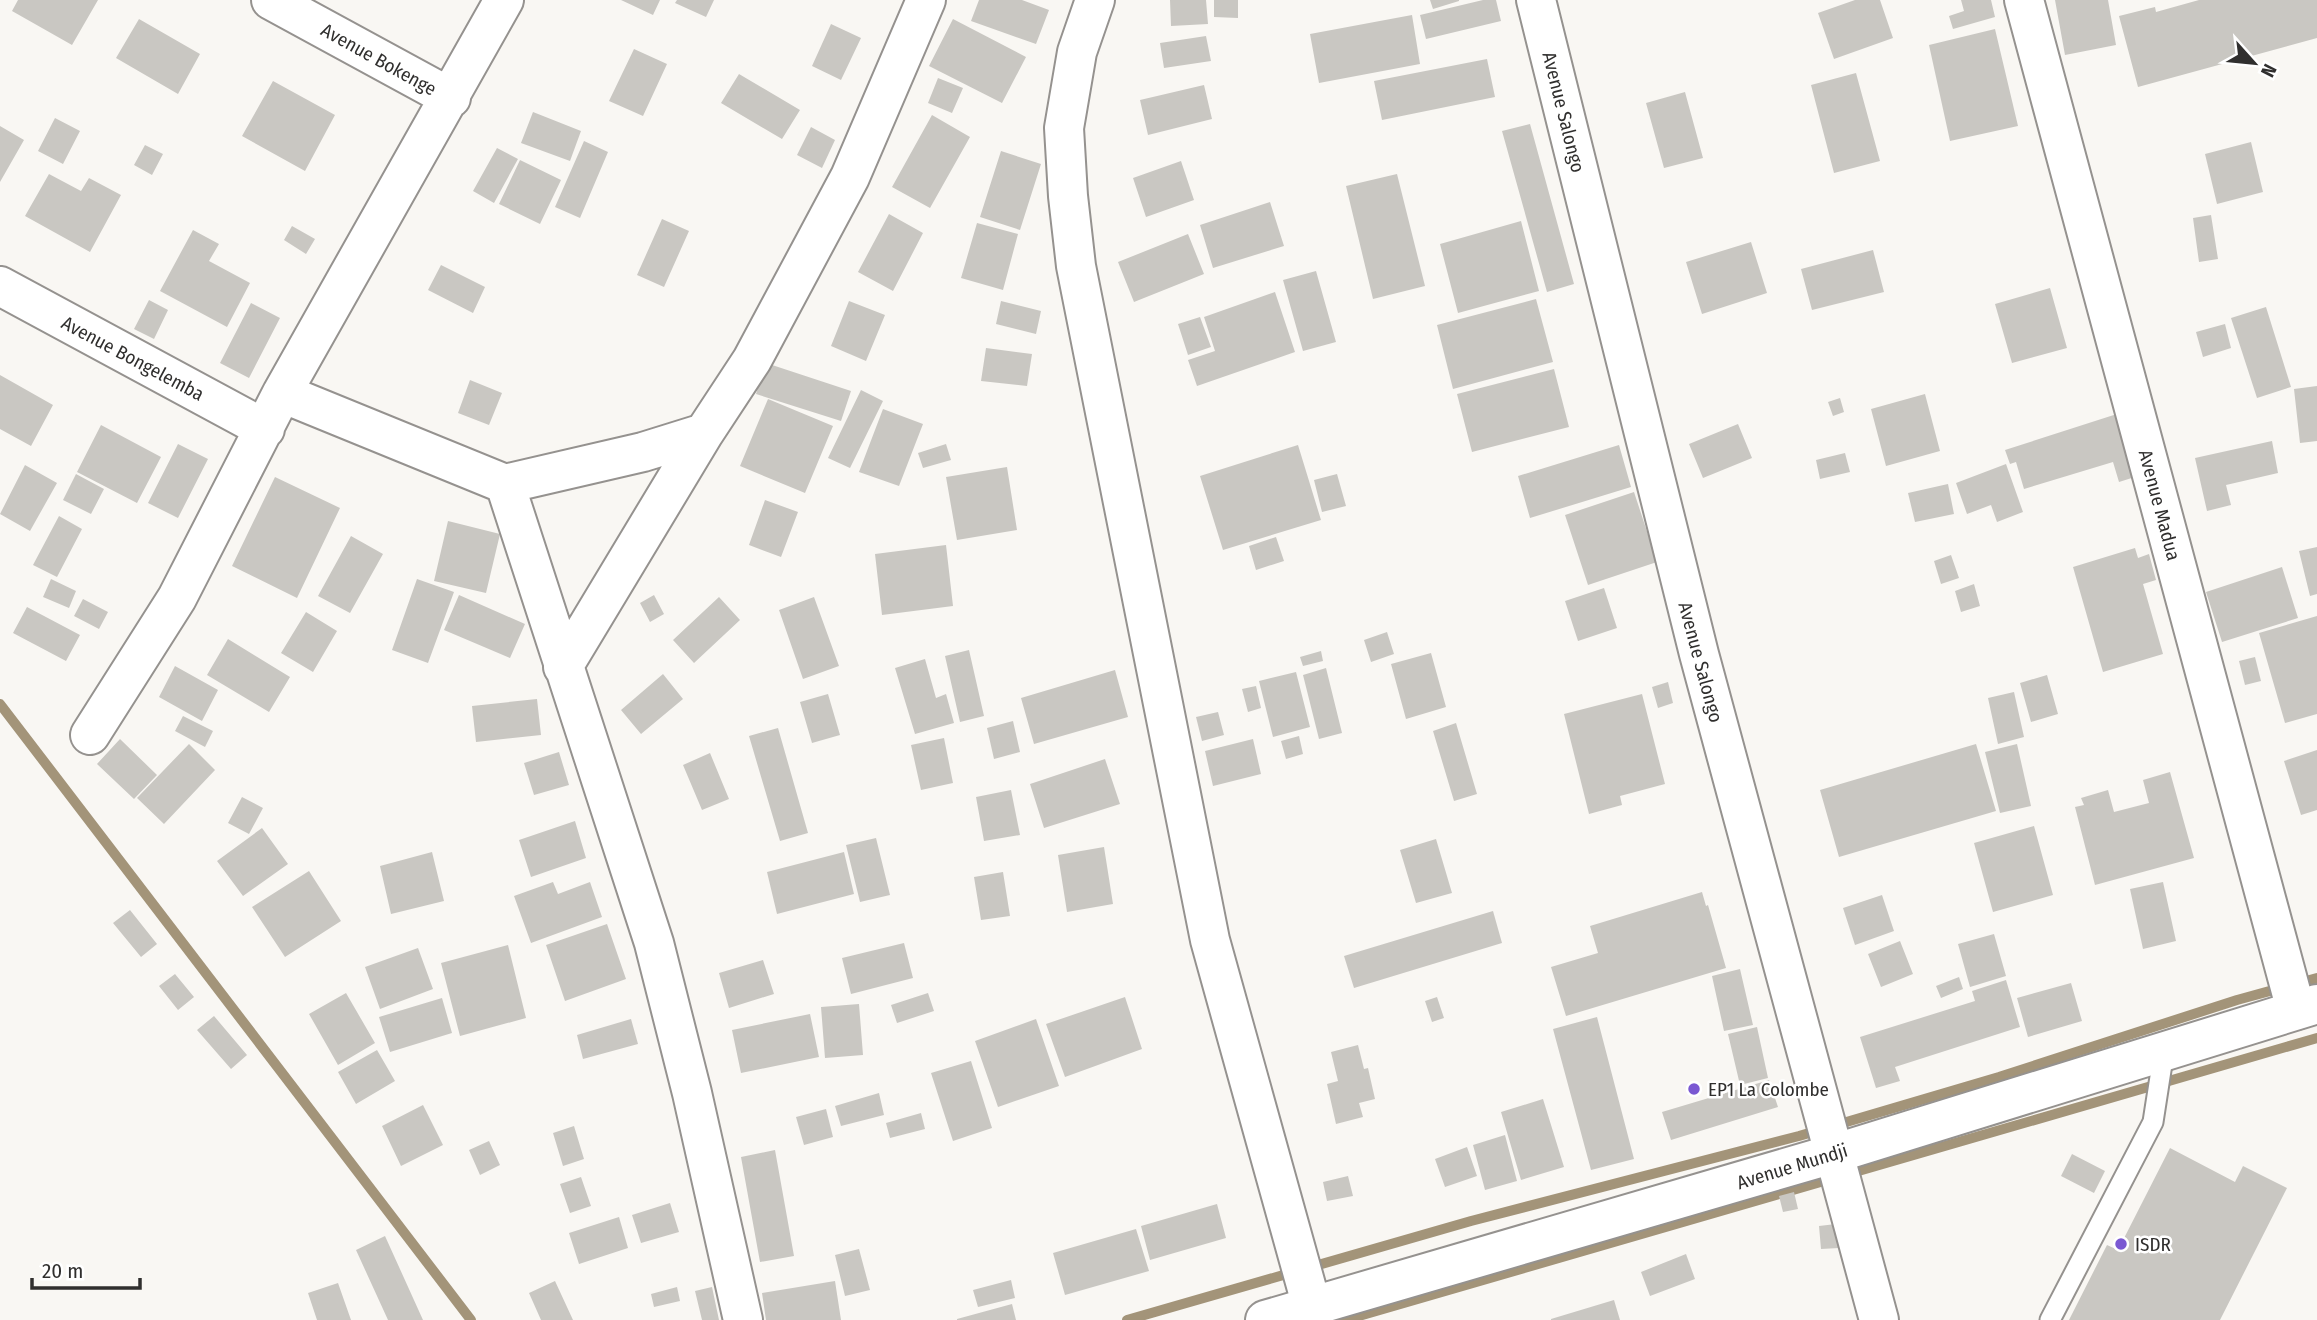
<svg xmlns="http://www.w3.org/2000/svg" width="2317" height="1320" font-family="'Fira Sans Condensed',sans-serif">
	<rect width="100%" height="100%" fill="#f9f7f3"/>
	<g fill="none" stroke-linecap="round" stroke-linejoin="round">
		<path stroke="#a39479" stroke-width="10" d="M0,704L471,1320
			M1127,1320L1471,1221L1799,1136L1999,1077L2237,1000L2317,978
			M1345,1320L2317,1038"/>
	</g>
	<path fill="#c9c7c2" d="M18,0H98L72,45L12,11Z
		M621,0H660L653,15Z
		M677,0H714L706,17L675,3Z
		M979,0H1022L1049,10L1036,44L971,21Z
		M1170,0H1206L1208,24L1171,26Z
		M1214,0H1238V18L1214,17Z
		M1430,0H1459V1L1433,9Z
		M1483,0H1496L1501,21L1426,39L1420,15Z
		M1855,0H1880L1893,38L1834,59L1818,13Z
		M1961,0H1991L1995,17L1953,29L1949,16L1964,11Z
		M2055,0H2108L2116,45L2065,55Z
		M2199,0H2317V38L2138,87L2119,16L2155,7L2156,12Z
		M1412,15L1420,64L1319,83L1310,34Z
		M139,19L200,54L178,94L116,58Z
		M953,19L1026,57L1002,103L929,66Z
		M831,24L861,38L841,80L812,66Z
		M1995,29L2018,126L1950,141L1929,45Z
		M1206,36L1211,61L1164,68L1160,43Z
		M634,49L667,64L643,116L609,101Z
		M1487,59L1495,97L1382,120L1374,81Z
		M1856,73L1880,161L1834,173L1811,85Z
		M739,74L800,110L782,139L721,103Z
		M938,78L963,88L952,113L928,103Z
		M273,81L335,115L305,171L242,136Z
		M1204,85L1212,119L1148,135L1140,100Z
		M1685,92L1703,158L1664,168L1646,103Z
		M533,112L581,131L570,161L521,143Z
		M932,115L970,137L930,208L892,187Z
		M55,118L80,131L63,164L38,151Z
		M1530,124L1574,284L1547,292L1502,131Z
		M0,126L24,140L0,182Z
		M811,127L835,140L822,168L797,155Z
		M584,141L608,152L580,218L555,207Z
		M2251,142L2263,192L2217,204L2205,154Z
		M145,145L163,154L152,175L134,165Z
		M497,148L518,159L494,203L473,191Z
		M1001,151L1041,164L1020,230L980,217Z
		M520,160L561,180L540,224L499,204Z
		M1181,161L1194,200L1146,217L1133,178Z
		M49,174L81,191L89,178L121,195L90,252L25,216Z
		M1397,174L1425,286L1373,299L1346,186Z
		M1270,202L1284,246L1213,268L1200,225Z
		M889,214L923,233L893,291L858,272Z
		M2211,215L2218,259L2199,262L2193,218Z
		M662,219L689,231L664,287L637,275Z
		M1521,221L1539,291L1458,313L1440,244Z
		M977,223L1018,234L1003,290L961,278Z
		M292,226L315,239L306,254L284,240Z
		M193,230L219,244L209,261L250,283L227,327L160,291Z
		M1188,234L1204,274L1134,302L1118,262Z
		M1751,242L1767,293L1702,314L1686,262Z
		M1873,250L1884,292L1812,310L1801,269Z
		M441,265L485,287L473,313L428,290Z
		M1316,271L1336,342L1303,351L1283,280Z
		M2050,288L2067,348L2012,363L1995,304Z
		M1275,292L1295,352L1197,386L1188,360L1215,351L1204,317Z
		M1536,299L1553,362L1453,389L1437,325Z
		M149,300L168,310L154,339L134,329Z
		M849,301L885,315L866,361L831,346Z
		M1001,301L1041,311L1036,334L996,324Z
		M251,303L280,318L249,378L220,363Z
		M2266,307L2291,387L2257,398L2231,318Z
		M1200,317L1211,347L1188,355L1178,324Z
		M2225,324L2231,348L2203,357L2196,332Z
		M986,348L1032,354L1027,386L981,381Z
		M766,363L851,391L841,421L756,394Z
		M1554,369L1569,427L1472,452L1457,394Z
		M0,375L53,405L31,446L0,429Z
		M470,380L502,393L489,425L458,413Z
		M2317,386V441L2300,443L2294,389Z
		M861,390L883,401L850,468L828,458Z
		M1925,394L1940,451L1886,466L1871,409Z
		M1840,398L1844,412L1833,416L1828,402Z
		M768,399L833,426L805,493L740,466Z
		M883,409L923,424L899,486L859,472Z
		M2120,413L2138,476L2119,482L2113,462L2024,489L2016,462L2010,464L2005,450Z
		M1738,424L1752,458L1703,478L1689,444Z
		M101,425L161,457L137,503L77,472Z
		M2272,441L2278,473L2226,485L2231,505L2207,511L2195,458Z
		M178,444L208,459L178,518L148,503Z
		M946,444L951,460L923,468L918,453Z
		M1298,445L1321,520L1223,550L1200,476Z
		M1619,445L1631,487L1530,518L1518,476Z
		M1845,453L1850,472L1820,479L1816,460Z
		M2006,464L2023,512L1997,522L1991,505L1967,514L1956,483Z
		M25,465L57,483L30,531L0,514Z
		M1007,467L1017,530L957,540L946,477Z
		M76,474L104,489L91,514L63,500Z
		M1337,474L1346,506L1322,512L1314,480Z
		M275,477L340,508L297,598L232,566Z
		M1948,484L1954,514L1915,522L1908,493Z
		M1634,492L1657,562L1588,585L1565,515Z
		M765,500L798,512L781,557L749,545Z
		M59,516L82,529L57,577L33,565Z
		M448,521L500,534L486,593L434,581Z
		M351,536L383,554L350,613L318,596Z
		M1276,537L1284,561L1256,570L1249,546Z
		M946,545L953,606L882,615L875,554Z
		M2317,547V594L2310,596L2299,551Z
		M2135,548L2138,558L2149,554L2156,580L2143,584L2163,654L2103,672L2073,567Z
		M1951,555L1959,578L1941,584L1934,561Z
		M2282,567L2298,618L2222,642L2206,592Z
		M51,579L76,591L69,608L43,597Z
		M417,579L454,592L428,663L392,650Z
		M1974,584L1980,606L1961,612L1955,591Z
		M1604,588L1617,628L1578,641L1565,601Z
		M459,595L525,624L510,658L444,630Z
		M654,595L664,614L650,622L640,603Z
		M719,597L740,620L694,663L673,640Z
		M814,597L839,666L803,679L779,610Z
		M83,599L108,612L99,629L74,616Z
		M27,607L80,635L66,661L13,633Z
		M306,612L337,631L313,672L281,653Z
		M2317,616V714L2285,723L2259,633Z
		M1387,632L1394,654L1371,662L1364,640Z
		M228,639L290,677L269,712L207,675Z
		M969,650L984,716L960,722L945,656Z
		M1321,651L1323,661L1303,666L1300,657Z
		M1431,653L1446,707L1406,719L1391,664Z
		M2255,657L2261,681L2245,685L2239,661Z
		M925,659L936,698L946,694L954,723L915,734L895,668Z
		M175,666L218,690L202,721L159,697Z
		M1326,668L1342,733L1319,739L1303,675Z
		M1115,670L1128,717L1034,744L1021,698Z
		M1296,672L1310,727L1273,737L1259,681Z
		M663,674L683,699L641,734L621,710Z
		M2047,675L2058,714L2031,722L2020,683Z
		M1668,682L1673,703L1658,708L1652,687Z
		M1256,686L1261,708L1248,712L1242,689Z
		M2014,692L2024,737L1998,744L1988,698Z
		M828,694L840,735L812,743L800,702Z
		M1642,694L1665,784L1620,796L1622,805L1589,814L1564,714Z
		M537,699L541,735L476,742L472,706Z
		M1218,712L1224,735L1202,741L1196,717Z
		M183,716L213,731L205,747L175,731Z
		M1013,721L1020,752L994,759L987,728Z
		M1456,723L1477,794L1454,801L1433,731Z
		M778,728L808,833L780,841L749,736Z
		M1299,736L1303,754L1286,759L1281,741Z
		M944,738L953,783L921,790L911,745Z
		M120,739L157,775L134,799L97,764Z
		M1253,739L1261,774L1213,786L1205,751Z
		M189,744L215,770L164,824L137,798Z
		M1976,744L1996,811L1839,857L1820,790Z
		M2017,744L2031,806L2000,813L1985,752Z
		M2317,750V810L2301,815L2284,761Z
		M559,752L569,785L534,795L524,763Z
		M710,753L729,799L702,810L683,765Z
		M1105,759L1120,804L1044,828L1030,784Z
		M2170,772L2194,858L2095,885L2075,807L2084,805L2081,798L2108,790L2114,812L2149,803L2143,780Z
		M1011,790L1020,835L984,841L976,797Z
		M242,797L263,808L249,834L228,823Z
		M575,821L586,858L531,877L519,840Z
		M2034,826L2053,895L1993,912L1974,843Z
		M262,828L288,864L243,896L217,861Z
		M876,838L890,895L860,902L846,845Z
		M1436,839L1452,893L1416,903L1400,850Z
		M1104,847L1113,904L1067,912L1058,855Z
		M432,852L444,901L391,914L380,866Z
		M844,852L854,894L777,914L767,872Z
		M309,871L341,921L285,957L252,907Z
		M1003,872L1010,916L981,920L974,877Z
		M553,882L558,894L590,882L602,917L531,943L514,896Z
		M2163,882L2176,941L2143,949L2130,889Z
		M1702,892L1706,906L1708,905L1726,968L1566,1016L1551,967L1598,953L1590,926Z
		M1882,895L1894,931L1855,945L1843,908Z
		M130,910L157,944L141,957L113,923Z
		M1493,911L1502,943L1354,988L1344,956Z
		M607,924L626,979L565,1001L546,945Z
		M1994,934L2006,976L1970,987L1958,944Z
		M1900,941L1913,974L1881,987L1868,954Z
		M904,943L913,978L851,994L842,958Z
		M508,945L526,1018L460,1036L441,963Z
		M418,948L433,989L380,1009L365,967Z
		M763,960L774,994L729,1008L719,973Z
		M1740,969L1753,1025L1724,1031L1712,976Z
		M175,974L194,997L178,1010L159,986Z
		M1959,977L1963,989L1941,998L1936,986Z
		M2006,980L2020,1027L1895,1067L1900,1081L1876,1088L1860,1037L1975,1001L1972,991Z
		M2071,983L2082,1021L2028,1037L2017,998Z
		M346,993L375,1043L338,1065L309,1014Z
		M928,993L934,1011L897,1023L891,1005Z
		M1125,997L1142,1049L1065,1077L1046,1024Z
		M1437,997L1444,1018L1432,1022L1425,1001Z
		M442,998L452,1033L390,1052L379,1017Z
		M859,1004L863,1055L825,1058L821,1007Z
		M810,1014L819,1057L741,1073L732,1030Z
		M214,1016L247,1055L231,1069L197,1030Z
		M1597,1017L1634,1159L1591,1170L1553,1029Z
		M631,1019L638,1044L583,1059L577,1035Z
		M1036,1019L1059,1086L998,1107L975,1041Z
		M1757,1027L1768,1078L1740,1085L1728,1034Z
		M1358,1045L1364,1069L1368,1068L1375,1099L1359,1103L1363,1117L1336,1124L1327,1084L1338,1081L1331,1052Z
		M377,1050L395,1081L356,1104L338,1072Z
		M971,1061L992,1128L953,1141L931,1073Z
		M1769,1080L1778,1107L1671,1140L1662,1112Z
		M879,1093L884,1115L841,1126L835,1106Z
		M1543,1099L1564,1167L1521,1180L1501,1112Z
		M423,1105L443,1145L401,1166L382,1126Z
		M826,1109L833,1137L804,1145L796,1117Z
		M921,1113L925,1129L890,1138L886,1123Z
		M574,1126L584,1159L563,1166L553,1133Z
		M1505,1135L1517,1181L1485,1190L1473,1145Z
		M489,1141L500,1165L480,1175L469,1150Z
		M1467,1147L1477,1176L1445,1187L1435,1159Z
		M2170,1148L2235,1182L2243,1166L2287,1188L2220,1320H2069L2107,1245L2118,1250Z
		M775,1150L794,1256L760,1262L741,1157Z
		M2072,1154L2105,1171L2094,1193L2061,1176Z
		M1348,1176L1353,1196L1327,1201L1323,1182Z
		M581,1177L591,1206L570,1213L560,1184Z
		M1794,1192L1798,1209L1783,1212L1779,1196Z
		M670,1203L679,1232L641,1243L632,1215Z
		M1217,1204L1226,1238L1150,1260L1141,1226Z
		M619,1217L628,1248L579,1264L569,1233Z
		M1836,1224L1839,1248L1821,1249L1819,1226Z
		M1136,1229L1149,1271L1065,1295L1053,1253Z
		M385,1236L423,1320H388L356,1250Z
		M859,1249L870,1290L845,1296L835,1255Z
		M1686,1254L1695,1279L1650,1296L1641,1272Z
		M1011,1280L1015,1298L978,1307L973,1290Z
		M555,1281L573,1320H541L529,1293Z
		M835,1281L841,1320H766L762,1293Z
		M338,1283L351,1320H317L308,1293Z
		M677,1287L680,1301L654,1307L651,1294Z
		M712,1287L719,1320H702L695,1291Z
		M1614,1300L1620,1320H1551V1319Z
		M1012,1304L1016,1320H957V1319Z"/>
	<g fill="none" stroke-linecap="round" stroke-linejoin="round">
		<defs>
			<path id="service" d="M2050,1320L2153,1122L2164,1051"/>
			<path id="minor" d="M271,0L451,98
				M1095,0L1077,52L1064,128L1068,196L1076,266L1210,940L1312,1307
				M1536,0L1699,654L1879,1320
				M2024,0L2296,1010
				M0,286L265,429
				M282,393L505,484L643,452L704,433L752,360L850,177L926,0
				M505,484L654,943L692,1093L743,1320
				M563,667L704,433
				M90,735L177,598L282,393L504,0"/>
			<path id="tertiary" d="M1265,1320L1833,1154L2317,1004"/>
		</defs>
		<use href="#service" stroke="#95928f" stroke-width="23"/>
		<use href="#minor" stroke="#95928f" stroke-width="42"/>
		<use href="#tertiary" stroke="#95928f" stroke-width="42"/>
		<use href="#service" stroke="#fff" stroke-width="19"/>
		<use href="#minor" stroke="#fff" stroke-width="38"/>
		<use href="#tertiary" stroke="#fff" stroke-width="38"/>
	</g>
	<g fill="#7a58d2" stroke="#fff" stroke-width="2.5">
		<circle cx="1694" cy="1089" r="7"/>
		<circle cx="2121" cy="1244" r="7"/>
	</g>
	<g text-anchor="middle" stroke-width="5" stroke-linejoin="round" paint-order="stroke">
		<g font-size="19" fill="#302f2e" stroke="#fff">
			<text transform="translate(379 59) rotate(29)" y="7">Avenue Bokenge</text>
			<text transform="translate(1564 112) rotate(76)" y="7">Avenue Salongo</text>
			<text transform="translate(133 358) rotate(28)" y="7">Avenue Bongelemba</text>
			<text transform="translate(2160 505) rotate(75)" y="7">Avenue Madua</text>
			<text transform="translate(1701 662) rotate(75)" y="7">Avenue Salongo</text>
			<text transform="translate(1792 1166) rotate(-17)" y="7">Avenue Mundji</text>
		</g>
		<g font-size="19" fill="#302f2e" stroke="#fff" text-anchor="start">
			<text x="1708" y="1096">EP1 La Colombe</text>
			<text x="2135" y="1251">ISDR</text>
		</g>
	</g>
	<g transform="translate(2254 63) rotate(117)" stroke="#ffffff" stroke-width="5" paint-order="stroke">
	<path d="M0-5L12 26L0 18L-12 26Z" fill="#302f2e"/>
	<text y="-10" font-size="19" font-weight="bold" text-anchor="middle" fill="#302f2e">N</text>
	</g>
	<path d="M32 1278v10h108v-10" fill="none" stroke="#302f2e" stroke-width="3.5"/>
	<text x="42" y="1278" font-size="21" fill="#302f2e" stroke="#ffffff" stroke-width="5" paint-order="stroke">20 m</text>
</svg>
